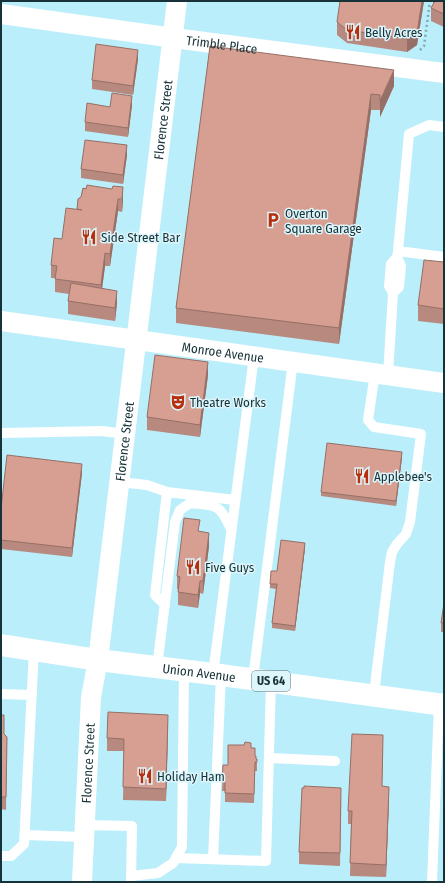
<svg xmlns="http://www.w3.org/2000/svg" width="445" height="883" font-family="'Fira Sans Condensed',sans-serif">
	<rect width="100%" height="100%" fill="#baeefa"/>
	<g fill="none" stroke-linecap="round" stroke-linejoin="round">
		<path stroke="#7ea9b3" stroke-width="2.5" stroke-dasharray="2 3" stroke-linecap="butt" d="M420,50L424,46L430,1"/>
		<path stroke="#fff" stroke-width="10" d="M444,127L429,125L409,134L398,251L444,257
			M393,293L399,287L401,266L397,257L398,252
			M388,375L393,293L389,286L391,264L397,257
			M1,433L102,431L125,434
			M119,482L147,485L167,492L235,500
			M165,605L155,595L167,492
			M157,667L175,522L180,510L190,503C217,506 219,503 231,529
			M213,674L254,356
			M253,679L293,361
			M1,694L32,695
			M374,694L390,562L392,552L397,544L406,534L410,522L421,434L374,427L368,420L375,373
			M269,758L335,761
			M84,825L132,826L131,882
			M25,835L84,837
			M1,856H11L24,844L34,650
			M176,858L266,861L271,681
			M213,859L221,675
			M131,876L158,873L173,863L182,847L184,670
			M432,882L439,704"/>
		<g stroke="#fff" stroke-width="20">
			<path id="s1" d="M1,14L189,40L444,73"/>
			<path id="s2" d="M1,321L444,383"/>
			<path id="s3" d="M82,882L91,697L98,660L177,1"/>
		</g>
		<path stroke="#fff" stroke-width="22" id="s4" d="M1,645L98,660L213,674L444,705"/>
	</g>
	<path fill="#b8897e" d="M424,1L417,45L407,52L347,43L337,35V22Z
		M433,1H444V27L431,21V8L433,4Z
		M210,46L394,86L380,117V110H371L339,344L176,323V308Z
		M138,59L133,95L92,89V80Z
		M132,105L128,137L85,131V122L110,107Z
		M127,155L123,184L81,178V169Z
		M83,188L123,200L122,212L118,211L110,266H105L102,288L117,303L115,321L68,314V301L69,294L55,292V278H51V265L62,239L77,210L78,199L81,197Z
		M444,262V324L418,321V305Z
		M208,375L200,437L147,430V417Z
		M402,457L396,506L321,496V492Z
		M82,473L72,557L1,549V509Z
		M200,532L209,546L203,594L200,593L198,608L178,605V589H177V576Z
		M305,548L295,631L272,628V623L276,589L270,588V584L277,571Z
		M444,603V632H441V623Z
		M1,715L4,734L7,737L6,810L1,809Z
		M168,727L166,801L123,800L124,751H107V738Z
		M244,745L251,748L255,756L256,759H257V771H255L254,803L225,802V791H222L223,765H228Z
		M383,748L382,786L389,799L386,877L350,876L351,824H348V811Z
		M341,800L340,866L299,864V852Z"/>
	<path fill="#966f66" d="M422,1H424L417,45L407,52V39Z
		M138,50V59L133,95V86Z
		M394,70V86L380,117V101Z
		M371,94V110L339,344V328Z
		M132,96V105L128,137V128Z
		M127,145V155L123,184V175Z
		M123,187V200L122,212V199Z
		M118,199V211L110,266V254Z
		M105,253V266L101,297V285Z
		M117,291V303L115,321V308Z
		M208,362V375L200,437V425Z
		M402,452V457L396,506V501Z
		M82,464V473L72,557V548Z
		M209,533V546L203,594V581Z
		M305,543V548L295,631V626Z
		M200,581V593L198,608V595Z
		M168,715V727L166,801V789Z
		M389,787V799L386,877V865Z"/>
	<path fill="#d69f92" stroke="#966f66" d="M340,1H422L417,33L407,39L347,30L337,22Z
		M435,1H444V14L431,8Z
		M96,44L138,50L133,86L92,80Z
		M210,46L394,70L380,101V95L371,94L339,328L176,308Z
		M112,93L132,96L128,128L85,122L87,103L110,107Z
		M85,140L127,145L123,175L81,169Z
		M87,185L112,189L113,186L123,187L122,199H118L110,254L105,253L101,285L55,279L57,266L51,265L54,238L62,239L66,208L82,210L77,209L78,199L81,197L83,188L86,189Z
		M424,260L444,262V309L418,305Z
		M71,283L117,291L115,308L68,301Z
		M155,355L208,362L200,425L147,417Z
		M327,443L402,452L396,501L321,492Z
		M7,455L82,464L72,548L1,540V509Z
		M184,518L200,520L198,531L209,533L203,581H200L198,595L178,592L180,577L177,576Z
		M281,540L305,543L295,626L272,623L277,584H270L271,571H277Z
		M444,603V623H441Z
		M108,712L168,715L166,789L123,787L124,739L107,738Z
		M1,715H4V734L7,737L6,797H1Z
		M352,734L383,735L382,786L389,787L386,865L350,863L352,811H348Z
		M245,742L251,743V748H255V756H256V759H257V762H255L254,794L225,793V782H222L223,765H228V745H244Z
		M304,786L341,788L340,853L299,852L302,788H304Z"/>
	<defs>
		<symbol id="restaurant-bare" viewBox="-9 -9 18 18"><path d="M-5-6h1v4h1v-4h1v4h1v-4h1v5L-1.5 .5V6h-2V.5L-5-1ZM5-6V6H3V1.5H1.5Q1.5-4 5-6Z" fill="#b92e0c" stroke="#ddf6fc" stroke-width="2.5" paint-order="stroke"/></symbol>
		<symbol id="parking-bare" viewBox="-9 -9 18 18"><path d="M-3.5-5.5H1a3.5 3.5 0 0 1 0 7H-1V5.5H-3.5ZM-1-3.4V-.6H.8a1.4 1.4 0 0 0 0-2.8Z" fill="#b92e0c" stroke="#ddf6fc" stroke-width="2.5" paint-order="stroke"/></symbol>
		<symbol id="theatre-bare" viewBox="-9 -9 18 18"><path d="M-5-5.5Q0-4 5-5.5V0Q5 5 0 6Q-5 5-5 0ZM-3.3-2.5H-1v1.5H-3.3ZM1-2.5H3.3v1.5H1ZM-2.8 1Q0 5.5 2.8 1Z" fill="#b92e0c" stroke="#ddf6fc" stroke-width="2.5" paint-order="stroke"/></symbol>
	</defs>
	<g fill-rule="evenodd">
		<use href="#restaurant-bare" x="342" y="21" width="22" height="22"/>
		<use href="#parking-bare" x="262" y="209" width="22" height="22"/>
		<use href="#restaurant-bare" x="78" y="226" width="22" height="22"/>
		<use href="#theatre-bare" x="167" y="391" width="22" height="22"/>
		<use href="#restaurant-bare" x="351" y="465" width="22" height="22"/>
		<use href="#restaurant-bare" x="182" y="556" width="22" height="22"/>
		<use href="#restaurant-bare" x="134" y="765" width="22" height="22"/>
	</g>
	<g text-anchor="middle" stroke-width="3" stroke-linejoin="round" paint-order="stroke">
		<rect fill="#ddf6fc" stroke="#526d73" stroke-width="1" x="252" y="671" width="38" height="20" rx="3"/>
		<g font-size="12" font-weight="bold" fill="#173238">
			<text x="271" y="685">US 64</text>
		</g>
		<g font-size="13" fill="#173238" stroke="#ddf6fc" text-anchor="start">
			<text x="365" y="37">Belly Acres</text>
			<text x="285" y="218">Overton<tspan x="285" dy="15">Square Garage</tspan></text>
			<text x="101" y="242">Side Street Bar</text>
			<text x="190" y="407">Theatre Works</text>
			<text x="374" y="481">Applebee's</text>
			<text x="205" y="572">Five Guys</text>
			<text x="157" y="781">Holiday Ham</text>
		</g>
		<g font-size="13" fill="#173238" stroke="#ddf6fc">
			<text dy="5" stroke="none"><textPath href="#s1" startOffset="223">Trimble Place</textPath></text>
			<text dy="5" stroke="none"><textPath href="#s3" startOffset="767">Florence Street</textPath></text>
			<text dy="5" stroke="none"><textPath href="#s2" startOffset="224">Monroe Avenue</textPath></text>
			<text dy="5" stroke="none"><textPath href="#s3" startOffset="443">Florence Street</textPath></text>
			<text dy="5" stroke="none"><textPath href="#s4" startOffset="200">Union Avenue</textPath></text>
			<text dy="5" stroke="none"><textPath href="#s3" startOffset="119">Florence Street</textPath></text>
		</g>
	</g>
	<rect width="445" height="883" fill="none" stroke="#173238" stroke-width="4"/>
</svg>
